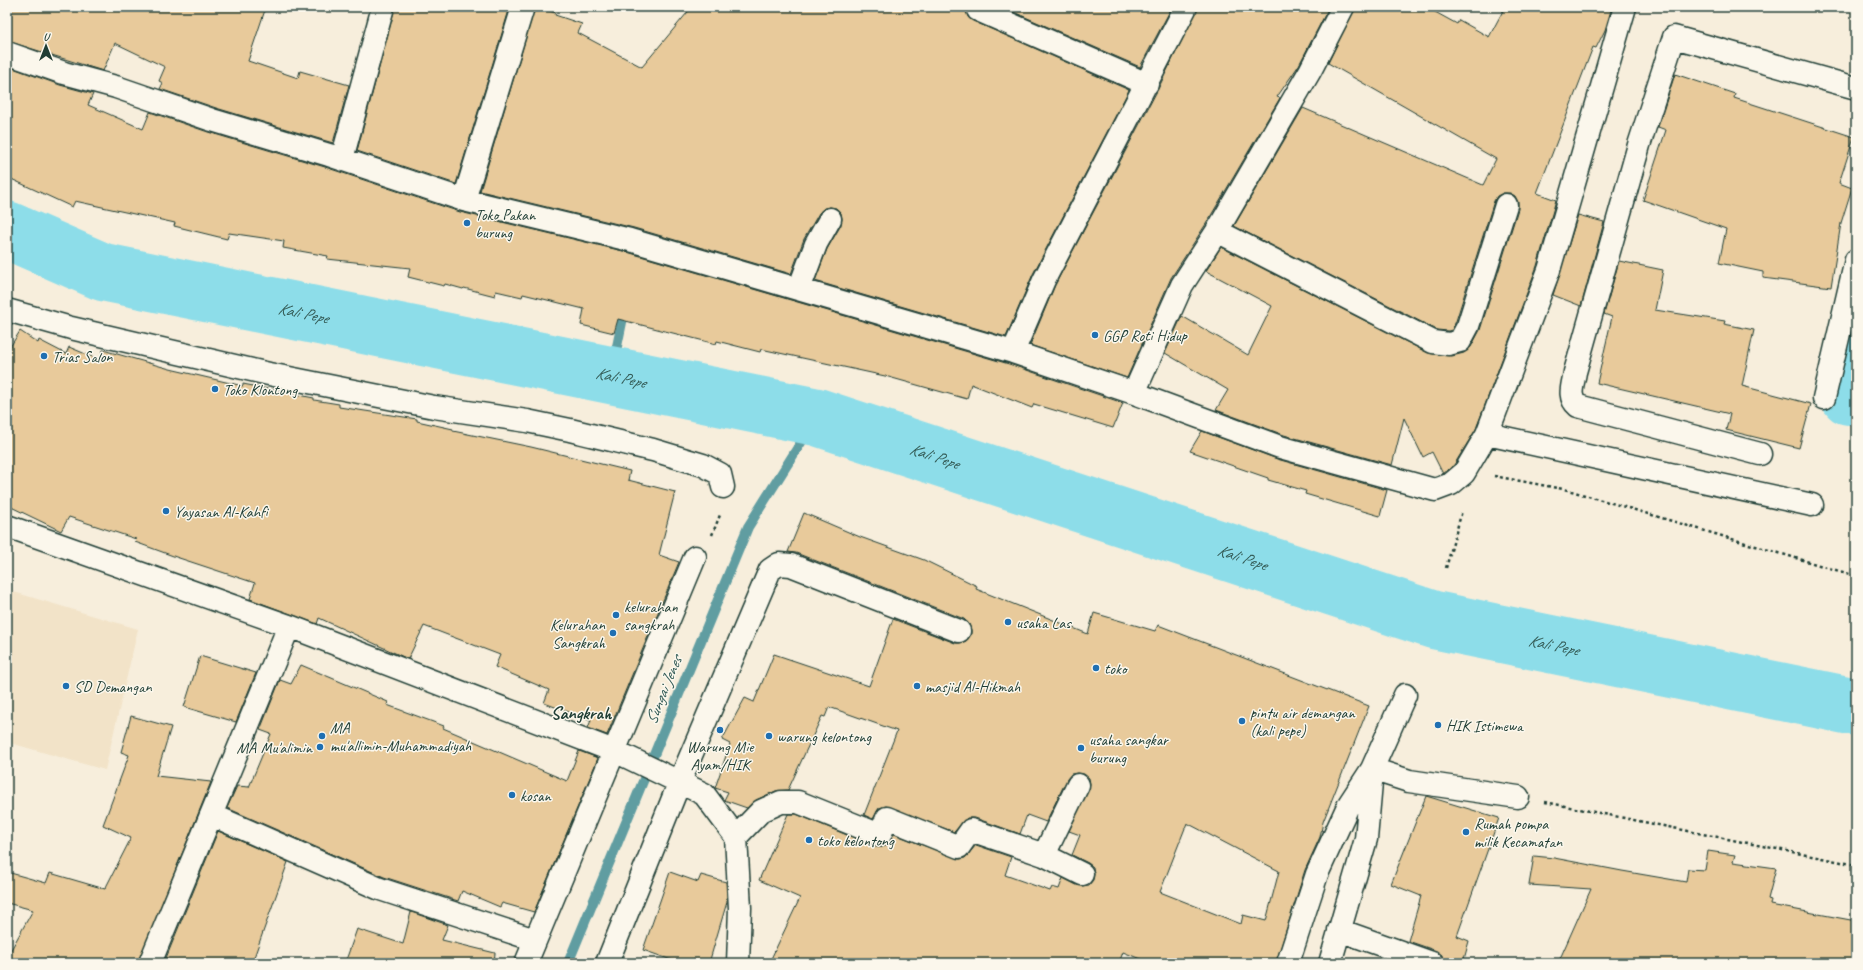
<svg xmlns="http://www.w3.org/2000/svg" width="1863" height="970" font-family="Caveat,sans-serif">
	<rect width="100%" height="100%" fill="#f7eedc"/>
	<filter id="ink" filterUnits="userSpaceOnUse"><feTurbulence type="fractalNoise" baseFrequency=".025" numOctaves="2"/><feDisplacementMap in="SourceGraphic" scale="8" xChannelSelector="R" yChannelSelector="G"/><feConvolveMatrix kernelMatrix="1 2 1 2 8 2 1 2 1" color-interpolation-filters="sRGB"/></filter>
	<g filter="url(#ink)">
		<path fill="#f2e3c8" d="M7,590L138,629L105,770L7,742Z"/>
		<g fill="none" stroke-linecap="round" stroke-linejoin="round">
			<path stroke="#619da1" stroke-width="10" d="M611,375L625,308
				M568,963L748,527L817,417"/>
			<g stroke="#8ddde9" stroke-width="58">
				<path id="s1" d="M7,230L103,272L817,417L1434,620L1856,707"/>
				<path d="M1849,396L1856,363"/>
			</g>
		</g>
		<path fill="#e8ca9b" stroke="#1f3d34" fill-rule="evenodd" d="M7,7H266L248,61L298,78L300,71L349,85L333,143L216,108L160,89L163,83L159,81L165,67L115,43L103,71L7,41Z
			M395,7H510L456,184L357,151Z
			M535,7L556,13L555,15L582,24L578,33L642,67L692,7H966L968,17L973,21L1129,90L1033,274L1006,337L815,281L827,249L841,225L842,219L841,213L836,208L830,207L824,208L819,213L804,239L791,274L634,228L480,191Z
			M1002,7H1172L1140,67Z
			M1198,7H1329L1299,65L1277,97L1280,98L1206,224L1171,278L1127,378L1030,345L1055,285L1158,89Z
			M1355,7H1426L1457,24L1459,20L1489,37L1505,7H1612L1605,30L1596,48L1593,47L1537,193L1556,200L1537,266L1476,429L1454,465L1443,474L1432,452L1423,457L1404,418L1392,465L1284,435L1216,410L1228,390L1165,353L1182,316L1248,355L1272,306L1206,271L1221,247L1428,353L1452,356L1464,353L1471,347L1480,330L1518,209V202L1515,196L1510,193H1503L1497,196L1494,201L1456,321L1452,330L1448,331L1437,330L1234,226L1303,108L1483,185L1496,159L1328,63Z
			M7,66L60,85L93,94L88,105L143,129L150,112L208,132L325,167L460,212L627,252L1009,364L1123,403L1113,428L1034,404L1032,408L971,384L967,399L885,376L761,349L760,352L717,341L716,344L618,319L614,333L581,325L584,309L523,294L522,297L496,291L495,296L464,288L463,289L445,284L444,286L408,277L410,268L327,259L328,256L283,248L284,241L229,233L227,239L174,226L175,223L75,201L72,207L7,177Z
			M1675,74L1735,94L1734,98L1854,137L1839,183L1852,188L1841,223L1831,287L1763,278V272L1719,263L1726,229L1643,200L1666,130L1658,127Z
			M1578,215L1604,222L1581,306L1553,295Z
			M1619,261L1663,270L1655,310L1725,321L1724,324L1754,330L1742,386L1811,404L1799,448L1726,430L1730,414L1597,383L1612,317L1604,314Z
			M20,331L38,343L39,340L66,354L69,347L100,360L103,350L170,369L243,386V384L314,398V400L339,404V407L417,419V421L453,429V431L531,447L630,471L628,480L675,492L659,555L679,562L607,735L588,728L591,720L544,703L549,690L495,667L500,655L424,626L408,659L319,618L317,624L250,599L255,583L176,557L135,542L136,539L69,517L61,531L7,505V352Z
			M1202,431L1277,459L1387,490L1380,516L1305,494L1306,491L1268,480V478L1190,451Z
			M804,513L860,537L924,560L977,586L976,589L1088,634L1094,613L1155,631L1158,625L1369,706L1323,822L1320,837L1305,870L1276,963H1150L1123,952L1119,963H769L800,898L759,880L788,814H796L876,847H882L887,845L894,834L959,859L965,858L976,845L1011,857L1005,875L1050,891L1052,887L1059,889L1063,878L1077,885L1082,886L1089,885L1093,880L1094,874L1093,867L1088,863L1072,855L1080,835L1069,831L1090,784L1089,778L1084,774L1077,773L1071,774L1067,779L1046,822L1027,815L1020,834L975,818H967L954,832L886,806L879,808L873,819L864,815L897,731L829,707L825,717L822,716L788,790L776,791L756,800L747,808L724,800L728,792L715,788L730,744L722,740L745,698L754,702L774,654L869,686L893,619L955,643H960L966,641L971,635V630L969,624L964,619L796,553L788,552ZM1187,823L1279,871L1266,921L1243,915L1241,924L1160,892Z
			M200,656L256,673L236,722L184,707Z
			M301,665L388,702L387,705L444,726L443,728L567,781L579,751L598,758L534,912L502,903L500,907L462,891L458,901L384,877L227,808L237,786L249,787L271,734L260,730L280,680L291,684Z
			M131,716L171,727L156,776L211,782L138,963H7V957L33,910L7,903V872L46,883L50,873L105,889L131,838L103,825L129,755L121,752Z
			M1426,796L1499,818L1457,936L1469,941L1463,963H1444L1442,955L1437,951L1408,941L1421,896L1391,884Z
			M218,831L288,862L252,963H164Z
			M1708,851L1735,855L1733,862L1776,868L1768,899L1771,900L1770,905L1856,921V963H1558L1591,889L1529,885L1534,856L1554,858L1622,871L1686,882L1688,869L1705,870Z
			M670,872L698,882L701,875L726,882L727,902L709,963H680L643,950Z
			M411,912L448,925L442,940L495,953L494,963H345L357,929L403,944Z"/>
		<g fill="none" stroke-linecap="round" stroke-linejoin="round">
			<defs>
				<path id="minor" d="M978,10L1147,84
					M7,53L64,73L116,87L212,120L329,155L464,200L630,240L1013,352L1134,393L1280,447L1435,490L1451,484L1464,473L1487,434L1549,270L1625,7
					M342,159L383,7
					M464,200L523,7
					M1217,231L1433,342L1449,344L1460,341L1468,326L1506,205
					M799,289L816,244L830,219
					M7,310L71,328L269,374L434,407L527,421L570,430L653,450L703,465L720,474L723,487
					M1013,352L1044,280L1186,7
					M1134,393L1182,285L1217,231L1310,71L1343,7
					M1824,398L1856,260
					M1487,434L1812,505
					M1760,454L1578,406C1567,397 1573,385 1575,372L1639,145L1674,37L1856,88
					M7,526L289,626L619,753L704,794L736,837L740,908L738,963
					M1372,769L1409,781L1518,797
					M212,815L380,889L535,940
					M736,837L761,811L781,802H798L880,835L887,818L959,847L971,830L1044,855L1082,874
					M1044,855L1078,785
					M1339,930L1432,963
					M150,963L289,626
					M526,963L695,557
					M607,963L680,781L770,570L779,564L791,565L959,631
					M1288,963L1317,874L1349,804L1372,769L1405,695
					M1330,963L1366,839L1372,771"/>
			</defs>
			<use href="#minor" stroke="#1f3d34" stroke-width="25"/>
			<path stroke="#1f3d34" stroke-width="2.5" stroke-dasharray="3 3" stroke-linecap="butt" d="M1494,476L1568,490L1856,576
				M712,535L720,515
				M1446,568L1462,511
				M1545,802L1856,865"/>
			<use href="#minor" stroke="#fbf7ec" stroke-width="22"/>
		</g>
	</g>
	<g fill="#1f6fb2" stroke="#fbf7ec" stroke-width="1.5">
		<circle cx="467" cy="223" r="4"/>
		<circle cx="1095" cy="335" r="4"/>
		<circle cx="44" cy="356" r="4"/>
		<circle cx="215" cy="389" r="4"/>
		<circle cx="166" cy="511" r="4"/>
		<circle cx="616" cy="615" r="4"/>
		<circle cx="1008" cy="622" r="4"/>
		<circle cx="613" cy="633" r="4"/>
		<circle cx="1096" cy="668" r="4"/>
		<circle cx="66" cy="686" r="4"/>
		<circle cx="917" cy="686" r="4"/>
		<circle cx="1242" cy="721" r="4"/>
		<circle cx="1438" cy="725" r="4"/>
		<circle cx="720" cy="730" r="4"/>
		<circle cx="322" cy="736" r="4"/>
		<circle cx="769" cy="736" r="4"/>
		<circle cx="320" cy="747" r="4"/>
		<circle cx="1081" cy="748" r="4"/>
		<circle cx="512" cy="795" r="4"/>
		<circle cx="1466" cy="832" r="4"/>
		<circle cx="809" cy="840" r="4"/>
	</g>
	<g text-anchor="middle" stroke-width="3" stroke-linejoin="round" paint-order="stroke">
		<g font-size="16" fill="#1f3d34" stroke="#fbf7ec" text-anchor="start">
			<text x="475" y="220">Toko Pakan<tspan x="475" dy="18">burung</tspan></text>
			<text x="1103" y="341">GGP Roti Hidup</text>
			<text x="52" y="362">Trias Salon</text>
			<text x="223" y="395">Toko Klontong</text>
			<text x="174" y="517">Yayasan Al-Kahfi</text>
			<text x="624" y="612">kelurahan<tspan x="624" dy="18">sangkrah</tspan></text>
			<text x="1016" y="628">usaha Las</text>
			<text x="605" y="630" text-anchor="end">Kelurahan<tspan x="605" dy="18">Sangkrah</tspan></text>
			<text x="1104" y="674">toko</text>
			<text x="74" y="692">SD Demangan</text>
			<text x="925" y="692">masjid Al-Hikmah</text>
			<text x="1250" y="718">pintu air demangan<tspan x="1250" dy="18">(kali pepe)</tspan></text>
			<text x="1446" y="731">HIK Istimewa</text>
			<text x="330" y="733">MA<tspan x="330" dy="18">mu'allimin-Muhammadiyah</tspan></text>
			<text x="777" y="742">warung kelontong</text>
			<text x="1089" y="745">usaha sangkar<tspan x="1089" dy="18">burung</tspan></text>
			<text x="720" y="752" text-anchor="middle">Warung Mie<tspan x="720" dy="18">Ayam/HIK</tspan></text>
			<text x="312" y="753" text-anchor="end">MA Mu'alimin</text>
			<text x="520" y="801">kosan</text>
			<text x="1474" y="829">Rumah pompa<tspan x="1474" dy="18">milik Kecamatan</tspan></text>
			<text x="817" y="846">toko kelontong</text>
		</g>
		<g font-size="17" font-style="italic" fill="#355d58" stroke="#fbf7ec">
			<text dy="6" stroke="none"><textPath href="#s1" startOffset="309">Kali Pepe</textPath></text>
			<text dy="6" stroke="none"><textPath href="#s1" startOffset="633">Kali Pepe</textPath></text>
			<text dy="6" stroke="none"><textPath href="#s1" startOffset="957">Kali Pepe</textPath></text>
			<text dy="6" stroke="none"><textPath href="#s1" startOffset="1281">Kali Pepe</textPath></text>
			<text dy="6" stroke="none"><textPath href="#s1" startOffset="1605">Kali Pepe</textPath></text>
			<text transform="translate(663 690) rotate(-68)" y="6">Sungai Jenes</text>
		</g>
		<g font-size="18" font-weight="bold" fill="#1f3d34" stroke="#fbf7ec">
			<text x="581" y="719">Sangkrah</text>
		</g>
	</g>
	<rect width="1863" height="970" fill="none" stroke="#fbf7ec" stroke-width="24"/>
	<rect x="12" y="12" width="1839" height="946" fill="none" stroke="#1f3d34" stroke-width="1.5" filter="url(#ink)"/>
	<g transform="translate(46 46)" stroke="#fbf7ec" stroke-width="3" paint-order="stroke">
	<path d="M0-3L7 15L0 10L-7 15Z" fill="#1f3d34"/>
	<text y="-6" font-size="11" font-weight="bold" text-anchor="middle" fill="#1f3d34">U</text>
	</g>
</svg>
